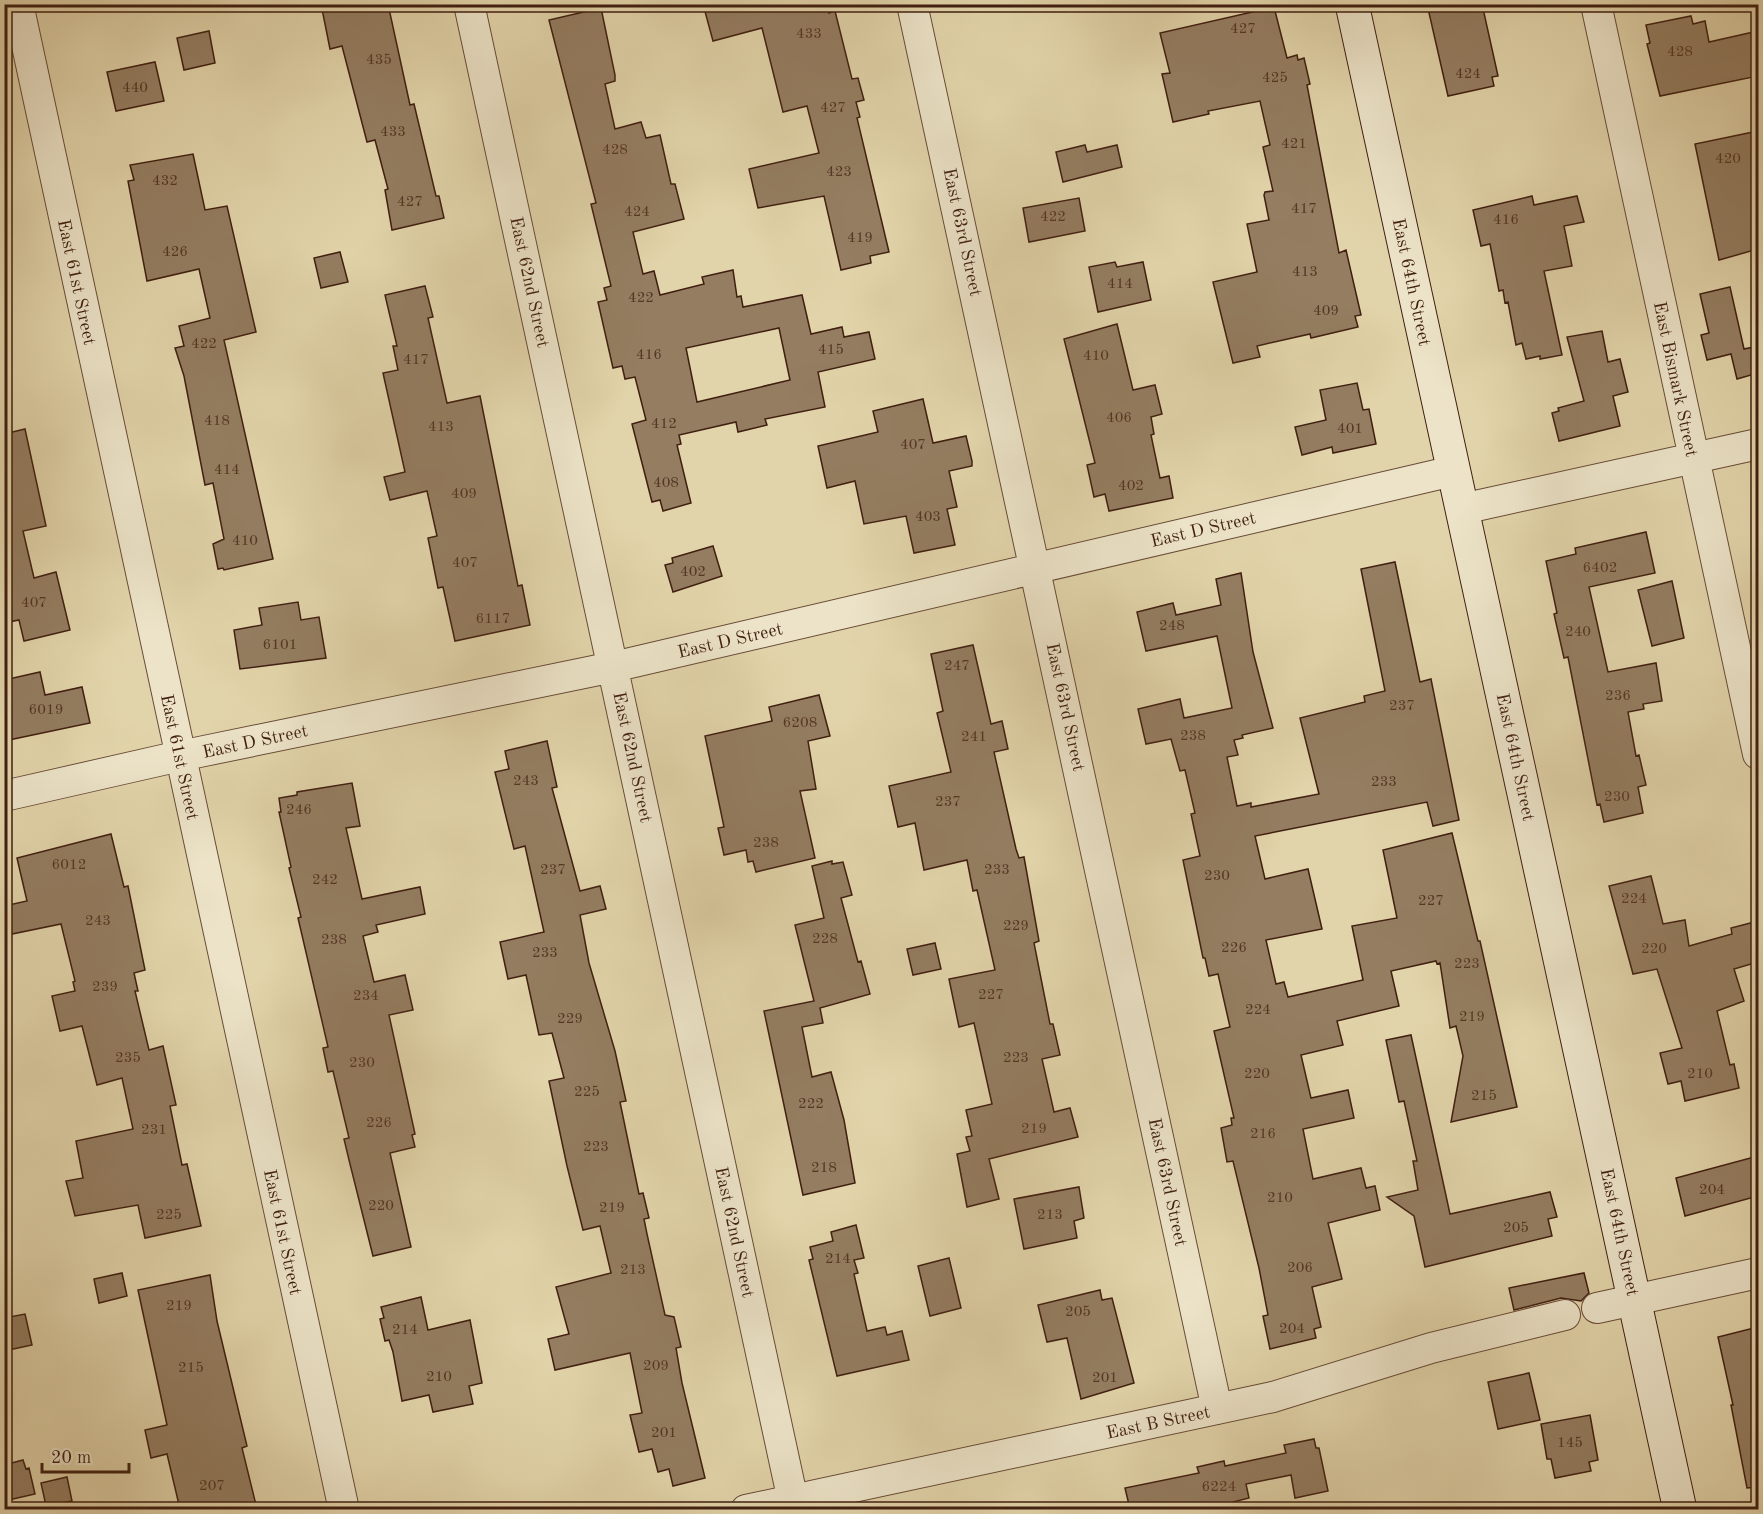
<svg xmlns="http://www.w3.org/2000/svg" width="1763" height="1514" font-family="'Old Standard TT',serif">
	<rect width="100%" height="100%" fill="#e2d4aa"/>
	<filter id="stains"><feTurbulence type="fractalNoise" baseFrequency=".00333" numOctaves="4"/><feColorMatrix values="0 0 0 0 .2 0 0 0 0 .09 0 0 0 0 .02 0 0 0 .5 -.17"/></filter>
	<radialGradient id="worn" r=".72"><stop offset=".6" stop-color="#630" stop-opacity="0"/><stop offset="1" stop-color="#630" stop-opacity=".3"/></radialGradient>
	<path fill="#947d61" stroke="#401f11" stroke-width="1.5" fill-rule="evenodd" d="M321,4H388L410,105L414,104L436,196H439L444,218L392,230L385,190L388,189L375,140L367,142L342,46L330,49Z
		M703,4H827L829,13L835,11L852,79L858,78L864,100L856,102L860,117L857,118L889,252L870,256L871,263L841,270L824,196L758,208L749,169L819,153L807,106L783,112L762,28L713,41Z
		M1427,4H1482L1498,76L1492,77L1494,86L1448,96Z
		M1274,7L1287,58L1297,55L1298,60L1304,58L1310,84L1307,85L1339,253L1346,250L1361,315L1355,316L1358,327L1311,338L1310,334L1257,346L1260,357L1233,363L1213,282L1257,272L1247,224L1269,220L1264,195L1265,192L1273,191L1263,147L1270,145L1260,101L1208,111L1209,114L1173,122L1162,74L1170,73L1160,33Z
		M601,8L615,75V81L605,84L615,129L641,122L646,138L660,135L671,184H675L684,219L633,232L643,274L654,271L660,295L704,284L702,277L733,270L737,297L741,296L743,307L802,295L811,334L842,327L844,337L869,332L875,359L818,372L825,407L765,419L767,425L738,432L736,422L679,435L681,444L677,445L691,503L663,511L660,500L652,502L632,424L646,420L635,377L625,379L622,366L613,368L598,302L607,300L604,288L611,286L591,204L596,203L549,20ZM779,328L790,380L697,402L686,348Z
		M1691,16L1693,24L1705,21L1709,42L1758,31V76L1660,96L1647,44L1650,43L1646,25Z
		M209,31L215,63L184,70L177,38Z
		M155,62L164,101L116,111L107,72Z
		M1758,131V249L1719,260L1695,144Z
		M1085,145L1087,152L1117,145L1122,167L1063,182L1056,152Z
		M193,154L205,210L227,206L256,332L224,340L273,559L224,570L223,568L218,569L213,544L224,539L213,483L205,485L184,376L175,348L184,346L179,326L210,318L199,269L147,281L128,181L134,180L130,165Z
		M1532,196L1534,205L1577,196L1584,222L1564,226L1572,266L1544,271L1562,355L1540,359V356L1526,359L1522,343L1516,345L1508,302L1505,303L1503,290L1499,291L1490,244L1481,246L1473,210Z
		M1079,198L1085,231L1029,242L1023,208Z
		M340,252L348,282L321,288L314,258Z
		M1115,262L1117,267L1143,262L1151,300L1098,312L1089,267Z
		M425,286L433,317L428,318L447,403L480,396L518,586L522,585L530,625L455,641L443,587L438,588L428,538L437,536L427,491L390,500L384,477L405,472L383,373L398,370L393,346H397L385,295Z
		M1730,287L1744,349L1758,346V373L1737,379L1731,354L1707,360L1701,335L1709,333L1700,294Z
		M1117,324L1133,390L1155,385L1162,414L1151,417L1154,434L1151,435L1160,478L1169,476L1173,498L1109,511L1105,494L1094,497L1087,465L1095,463L1064,339Z
		M1602,331L1608,362L1620,359L1628,392L1613,396L1620,426L1559,441L1552,413L1559,411L1558,408L1584,401L1567,337Z
		M1357,383L1363,410L1369,409L1376,444L1333,453L1332,447L1302,455L1295,427L1326,420L1320,390Z
		M923,399L933,443L966,436L972,461V466L949,471L957,507L947,509L955,545L914,553L906,516L864,524L855,481L827,488L818,446L878,432L873,411Z
		M25,429L46,526L23,531L34,578L56,572L70,630L24,641L19,620L4,623V434Z
		M1646,532L1655,573L1589,587L1608,672L1656,663L1662,701L1643,704L1644,709L1628,712L1636,756L1639,755L1646,785L1638,787L1643,813L1604,822L1600,804L1597,805L1568,657L1564,658L1554,614L1557,613L1546,561L1576,554L1575,548Z
		M713,546L722,576L673,592L665,565L673,563L672,558Z
		M1395,562L1420,682L1431,679L1459,820L1433,826L1427,802L1255,836L1265,879L1308,869L1322,929L1266,940L1276,984L1284,982L1288,997L1363,980L1352,926L1397,918L1383,850L1452,833L1478,941H1480L1517,1107L1451,1122L1463,1056L1456,1026L1450,1028L1440,963L1437,964L1436,961L1391,971L1399,1006L1337,1021L1343,1045L1301,1055L1311,1098L1348,1090L1354,1118L1303,1129L1313,1179L1361,1168L1366,1188L1375,1186L1380,1210L1328,1223L1342,1279L1312,1287L1321,1327L1314,1329L1316,1338L1270,1349L1263,1316L1268,1315L1259,1268L1233,1161L1227,1162L1221,1128L1232,1125L1231,1118H1234L1214,1031L1230,1027L1218,974L1209,976L1205,958H1203L1183,860L1200,856L1191,814L1195,813L1185,770L1180,771L1171,739L1146,744L1138,709L1180,699L1184,718L1232,708L1217,636L1146,651L1137,612L1173,603L1176,615L1221,605L1216,579L1241,573L1253,652L1273,728L1242,735L1243,738L1234,740L1238,755L1227,757L1237,806L1251,803V807L1319,794L1300,718L1365,702L1364,696L1385,691L1361,569Z
		M1672,581L1684,638L1652,646L1638,590Z
		M298,602L301,620L319,617L326,658L240,669L234,630L262,625L259,608Z
		M973,645L991,724L1002,721L1008,749L994,752L1016,849L1019,858L1024,857L1039,941L1034,943L1050,1024H1053L1060,1055L1042,1059L1054,1112L1070,1108L1078,1137L989,1159L999,1199L967,1207L957,1154L970,1151L966,1137L972,1136L966,1110L992,1104L974,1023L959,1027L949,979L995,970L977,890L973,891L967,860L924,870L915,823L898,827L889,786L951,772L937,713L943,711L931,654Z
		M40,672L45,695L82,687L90,723L4,741V680Z
		M819,695L830,736L808,741L816,789L800,791L815,858L756,872L753,861L748,862L746,850L724,855L718,828L724,827L705,736L772,721L769,707Z
		M547,741L557,787L552,788L580,891L600,886L606,909L580,915L589,963L615,1051L626,1101L620,1102L639,1194L643,1193L649,1218L644,1219L647,1234L665,1315L674,1317L681,1347L676,1348L682,1383L705,1478L673,1486L669,1469L658,1472L652,1449L639,1452L630,1415L642,1413L630,1353L555,1370L548,1339L569,1334L556,1287L611,1273L600,1226L583,1230L567,1166L549,1081L564,1078L552,1033L539,1035L526,975L508,979L500,942L544,932L525,846L514,849L495,772L509,769L505,751Z
		M352,783L360,826L346,828L362,899L420,887L425,914L376,925L378,932L363,936L374,982L405,975L413,1010L389,1015L415,1134L412,1135L415,1147L390,1153L411,1247L373,1256L350,1164L344,1139L349,1138L333,1071L328,1072L323,1048L328,1047L298,918L301,917L289,868L291,867L279,812H281L279,798L297,795V792Z
		M111,834L124,887L128,886L145,970L134,973L138,991H135L149,1050L163,1046L176,1105L170,1106L182,1165L187,1164L201,1226L145,1238L138,1205L75,1216L66,1181L83,1178L76,1141L133,1129L122,1078L97,1085L82,1026L60,1031L52,996L75,991L73,982L75,981L61,924L7,935L4,923V906L27,901L17,858Z
		M832,861V864L843,862L852,895L841,898L858,962L861,961L870,994L820,1008L823,1023L802,1027L812,1077L831,1072L844,1120L855,1183L803,1195L764,1011L814,1001L795,925L824,918L812,866Z
		M1651,876L1663,924L1685,920L1689,946L1732,934L1731,928L1758,921V962L1734,969L1744,1001L1717,1011L1730,1065L1734,1064L1739,1088L1685,1101L1681,1081L1668,1084L1660,1053L1682,1048L1657,969L1633,974L1609,886Z
		M935,943L941,969L913,975L907,949Z
		M1411,1035L1450,1214L1550,1192L1557,1217L1548,1219L1552,1236L1425,1267L1414,1216L1387,1197L1418,1190L1413,1161H1417L1404,1101L1399,1102L1386,1040Z
		M1758,1156V1196L1685,1216L1676,1178Z
		M1079,1187L1084,1218L1074,1221L1077,1238L1024,1249L1014,1199Z
		M856,1225L864,1258L854,1260L858,1273L854,1274L867,1331L885,1327L887,1335L902,1331L909,1360L837,1376L809,1260L813,1259L810,1247L833,1241L831,1232Z
		M949,1258L961,1308L930,1316L918,1266Z
		M122,1273L127,1296L99,1303L94,1279Z
		M1584,1273L1589,1293L1581,1301L1561,1298L1514,1310L1509,1288Z
		M210,1275L217,1321L247,1446L242,1448L257,1509H180L167,1454L151,1458L145,1430L167,1425L138,1290Z
		M1100,1290L1102,1300L1112,1298L1134,1383L1081,1399L1067,1338L1047,1342L1038,1305Z
		M421,1297L428,1330L470,1320L482,1383L469,1386L473,1404L433,1412L429,1395L402,1401L393,1352L389,1340L385,1341L380,1319L384,1318L381,1307Z
		M25,1314L32,1345L4,1351V1318Z
		M1758,1327V1487L1747,1488L1731,1405H1733L1718,1337Z
		M1529,1373L1540,1420L1498,1429L1488,1382Z
		M1590,1415L1598,1460L1589,1462L1591,1471L1555,1478L1551,1459H1547L1541,1424Z
		M1314,1439L1316,1448H1319L1328,1491L1295,1498L1291,1475L1246,1484L1249,1498L1233,1502L1235,1509H1130L1125,1488L1199,1473L1197,1467L1224,1461L1225,1466L1286,1453L1284,1445Z
		M23,1460L26,1469L29,1468L35,1494L4,1501V1465Z
		M67,1477L72,1501L46,1506L41,1483Z"/>
	<g fill="none" stroke-linecap="round" stroke-linejoin="round">
		<defs>
			<path id="street" d="M18,4L344,1510
				M469,4L795,1510
				M912,4L1217,1409
				M1596,4L1758,754
				M1462,509L1758,444
				M4,796L180,756L613,667L1453,471
				M1597,1308L1758,1273
				M746,1510L1273,1397L1431,1348L1565,1315"/>
			<path id="secondary" d="M1352,4L1680,1510"/>
		</defs>
		<use href="#street" stroke="#684c37" stroke-width="32"/>
		<use href="#secondary" stroke="#401f11" stroke-width="35"/>
		<use href="#street" stroke="#ece3c8" stroke-width="30"/>
		<use href="#secondary" stroke="#ece3c8" stroke-width="33"/>
	</g>
	<g text-anchor="middle" stroke-width="5" stroke-linejoin="round" paint-order="stroke">
		<g font-size="15" fill="#553625">
			<text x="1243" y="33">427</text>
			<text x="809" y="38">433</text>
			<text x="1680" y="56">428</text>
			<text x="379" y="64">435</text>
			<text x="1468" y="78">424</text>
			<text x="1275" y="82">425</text>
			<text x="135" y="92">440</text>
			<text x="833" y="112">427</text>
			<text x="393" y="136">433</text>
			<text x="1294" y="148">421</text>
			<text x="615" y="154">428</text>
			<text x="1728" y="163">420</text>
			<text x="839" y="176">423</text>
			<text x="165" y="185">432</text>
			<text x="410" y="206">427</text>
			<text x="1304" y="213">417</text>
			<text x="637" y="216">424</text>
			<text x="1053" y="221">422</text>
			<text x="1506" y="224">416</text>
			<text x="860" y="242">419</text>
			<text x="175" y="256">426</text>
			<text x="1305" y="276">413</text>
			<text x="1120" y="288">414</text>
			<text x="641" y="302">422</text>
			<text x="1326" y="315">409</text>
			<text x="204" y="348">422</text>
			<text x="831" y="354">415</text>
			<text x="649" y="359">416</text>
			<text x="1096" y="360">410</text>
			<text x="416" y="364">417</text>
			<text x="1119" y="422">406</text>
			<text x="217" y="425">418</text>
			<text x="664" y="428">412</text>
			<text x="441" y="431">413</text>
			<text x="1350" y="433">401</text>
			<text x="913" y="449">407</text>
			<text x="227" y="474">414</text>
			<text x="666" y="487">408</text>
			<text x="1131" y="490">402</text>
			<text x="464" y="498">409</text>
			<text x="928" y="521">403</text>
			<text x="245" y="545">410</text>
			<text x="465" y="567">407</text>
			<text x="1600" y="572">6402</text>
			<text x="693" y="576">402</text>
			<text x="34" y="607">407</text>
			<text x="493" y="623">6117</text>
			<text x="1172" y="630">248</text>
			<text x="1578" y="636">240</text>
			<text x="280" y="649">6101</text>
			<text x="957" y="670">247</text>
			<text x="1618" y="700">236</text>
			<text x="1402" y="710">237</text>
			<text x="46" y="714">6019</text>
			<text x="800" y="727">6208</text>
			<text x="1193" y="740">238</text>
			<text x="974" y="741">241</text>
			<text x="526" y="785">243</text>
			<text x="1384" y="786">233</text>
			<text x="1617" y="801">230</text>
			<text x="948" y="806">237</text>
			<text x="299" y="814">246</text>
			<text x="766" y="847">238</text>
			<text x="69" y="869">6012</text>
			<text x="553" y="874">237</text>
			<text x="997" y="874">233</text>
			<text x="1217" y="880">230</text>
			<text x="325" y="884">242</text>
			<text x="1634" y="903">224</text>
			<text x="1431" y="905">227</text>
			<text x="98" y="925">243</text>
			<text x="1016" y="930">229</text>
			<text x="825" y="943">228</text>
			<text x="334" y="944">238</text>
			<text x="1234" y="952">226</text>
			<text x="1654" y="953">220</text>
			<text x="545" y="957">233</text>
			<text x="1467" y="968">223</text>
			<text x="105" y="991">239</text>
			<text x="991" y="999">227</text>
			<text x="366" y="1000">234</text>
			<text x="1258" y="1014">224</text>
			<text x="1472" y="1021">219</text>
			<text x="570" y="1023">229</text>
			<text x="128" y="1062">235</text>
			<text x="1016" y="1062">223</text>
			<text x="362" y="1067">230</text>
			<text x="1257" y="1078">220</text>
			<text x="1700" y="1078">210</text>
			<text x="587" y="1096">225</text>
			<text x="1484" y="1100">215</text>
			<text x="811" y="1108">222</text>
			<text x="379" y="1127">226</text>
			<text x="1034" y="1133">219</text>
			<text x="154" y="1134">231</text>
			<text x="1263" y="1138">216</text>
			<text x="596" y="1151">223</text>
			<text x="824" y="1172">218</text>
			<text x="1712" y="1194">204</text>
			<text x="1280" y="1202">210</text>
			<text x="381" y="1210">220</text>
			<text x="612" y="1212">219</text>
			<text x="169" y="1219">225</text>
			<text x="1050" y="1219">213</text>
			<text x="1516" y="1232">205</text>
			<text x="838" y="1263">214</text>
			<text x="1300" y="1272">206</text>
			<text x="633" y="1274">213</text>
			<text x="179" y="1310">219</text>
			<text x="1078" y="1316">205</text>
			<text x="1292" y="1333">204</text>
			<text x="405" y="1334">214</text>
			<text x="656" y="1370">209</text>
			<text x="191" y="1372">215</text>
			<text x="439" y="1381">210</text>
			<text x="1105" y="1382">201</text>
			<text x="664" y="1437">201</text>
			<text x="1570" y="1447">145</text>
			<text x="212" y="1490">207</text>
			<text x="1219" y="1491">6224</text>
		</g>
		<g font-size="18" fill="#401f11" stroke="#ece3c8">
			<text transform="translate(963 232) rotate(78)" y="6">East 63rd Street</text>
			<text transform="translate(77 282) rotate(78)" y="6">East 61st Street</text>
			<text transform="translate(530 282) rotate(78)" y="6">East 62nd Street</text>
			<text transform="translate(1412 282) rotate(78)" y="6">East 64th Street</text>
			<text transform="translate(1676 379) rotate(78)" y="6">East Bismark Street</text>
			<text transform="translate(1203 529) rotate(-13)" y="6">East D Street</text>
			<text transform="translate(730 640) rotate(-13)" y="6">East D Street</text>
			<text transform="translate(1066 707) rotate(78)" y="6">East 63rd Street</text>
			<text transform="translate(255 741) rotate(-12)" y="6">East D Street</text>
			<text transform="translate(180 757) rotate(78)" y="6">East 61st Street</text>
			<text transform="translate(633 757) rotate(78)" y="6">East 62nd Street</text>
			<text transform="translate(1516 757) rotate(78)" y="6">East 64th Street</text>
			<text transform="translate(1168 1182) rotate(78)" y="6">East 63rd Street</text>
			<text transform="translate(283 1232) rotate(78)" y="6">East 61st Street</text>
			<text transform="translate(735 1232) rotate(78)" y="6">East 62nd Street</text>
			<text transform="translate(1620 1232) rotate(78)" y="6">East 64th Street</text>
			<text transform="translate(1158 1422) rotate(-12)" y="6">East B Street</text>
		</g>
	</g>
	<rect width="1763" height="1514" fill="none" stroke="#e2d4aa" stroke-width="24"/>
	<rect x="6" y="6" width="1751" height="1502" fill="none" stroke="#401f11" stroke-width="3"/>
	<rect x="12" y="12" width="1739" height="1490" fill="none" stroke="#401f11" stroke-width="1.5"/>
	<path d="M42 1463v9h87v-9" fill="none" stroke="#401f11" stroke-width="3"/>
	<text x="51" y="1463" font-size="18" fill="#401f11" stroke="#ece3c8" stroke-width="4.5" paint-order="stroke">20 m</text>
	<rect width="100%" height="100%" filter="url(#stains)"/>
	<rect width="100%" height="100%" fill="url(#worn)"/>
</svg>
